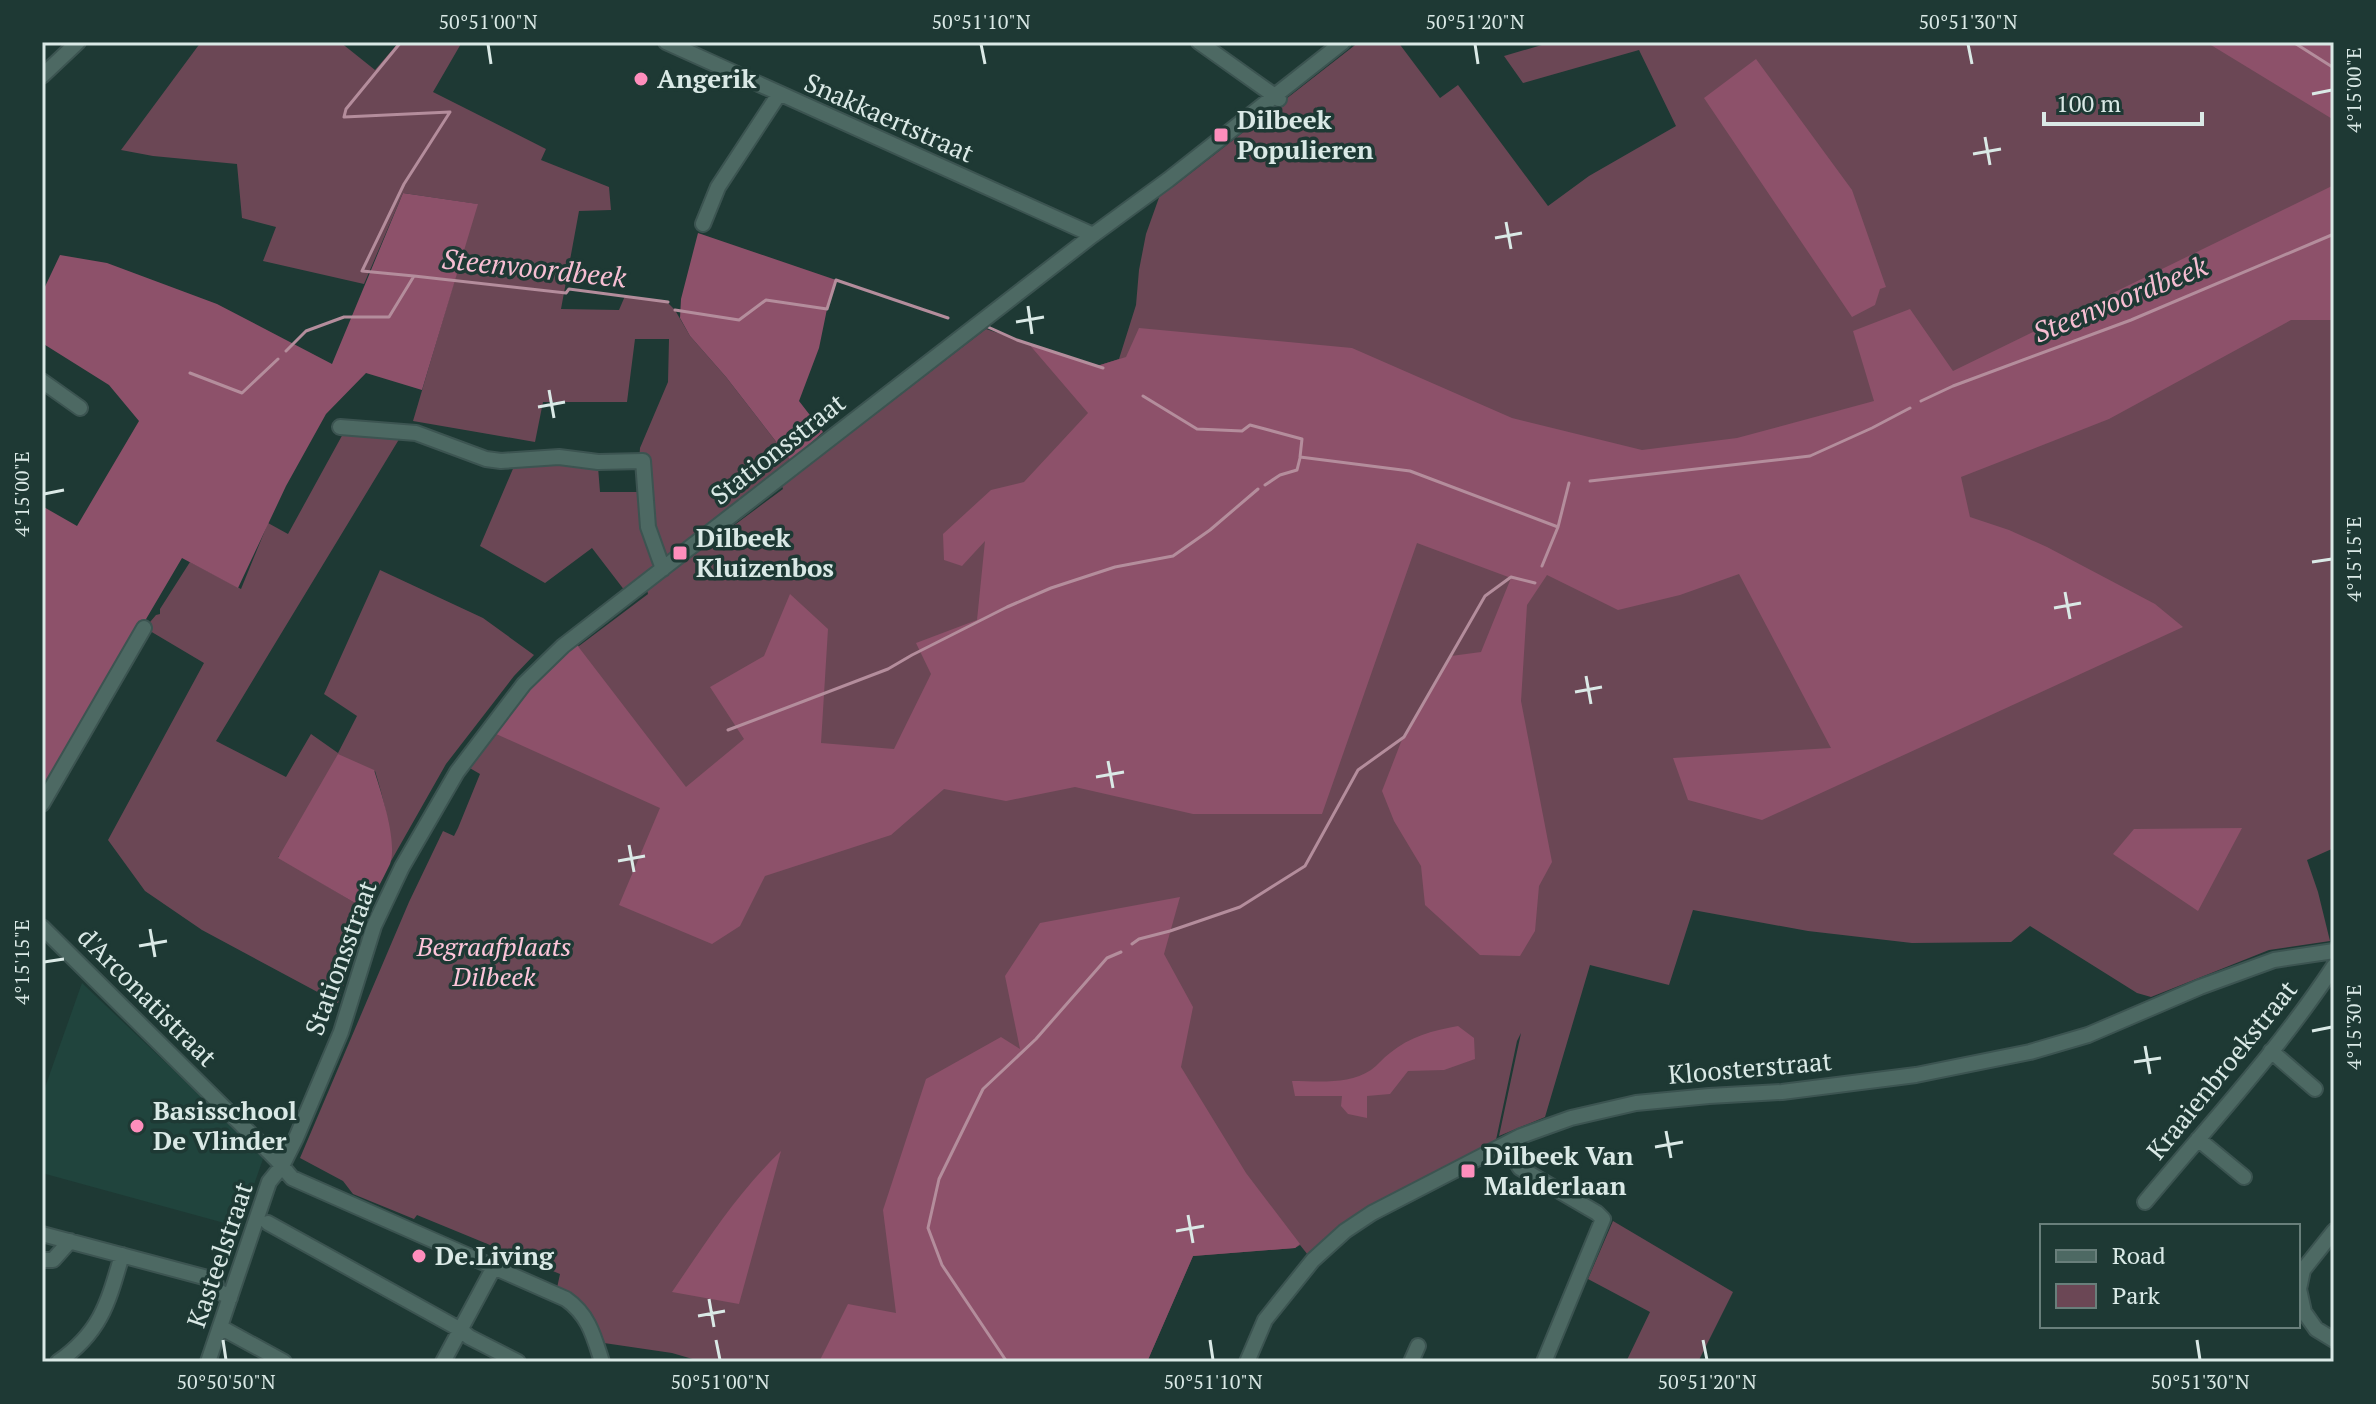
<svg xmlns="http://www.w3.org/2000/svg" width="2376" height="1404" font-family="'PT Serif',serif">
	<rect width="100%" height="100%" fill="#1e3934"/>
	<path fill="#20443d" d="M82,983L264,1156L239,1227L42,1173V1096Z"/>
	<path fill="#6b4755" d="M201,42H340L375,70L399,42H462L433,92L546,149L541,160L609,187L611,210L579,211L561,309L619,310L625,296L667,302L675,310L690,336L726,377L791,461L625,591L592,548L545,583L480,546L515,464L559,461L598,467L600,492H645L639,461L640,448L668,382L669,339H635L627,402H543L535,442L413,421L477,204L403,193L364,284L263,261L276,227L242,218L237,164L153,156L121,150Z
		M1359,42H1398L1440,98L1458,85L1548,206L1589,176L1676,126L1639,50L1523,83L1504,56L1552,42H2334V848L2307,860L2318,892L2330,941L2269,950L2151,997L2137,993L2030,926L2011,942L1912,943L1808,931L1693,910L1669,985L1590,965L1545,1117L1499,1136L1521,1033L1517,1041L1496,1140L1340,1225L1308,1255L1300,1245L1295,1248L1193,1256L1147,1362H703L672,1353L604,1343C593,1312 585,1304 557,1288L560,1274L417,1215L414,1219L353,1194L343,1181L300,1158L409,902L443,831L454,836L458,828L480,774L468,767L494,733L577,645L579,646L648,594L647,590L783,489L782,486L986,329L1097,366L1119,359L1136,305L1139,270L1146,234L1161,192L1171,184L1173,187Z
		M344,432L401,436L216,741L286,777L311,734L338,753L357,716L324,694L380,570L483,618L534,655L514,676L446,764L391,861C391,829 384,800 375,771L278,857L367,910L338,1003L202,930L145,891L108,840L204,663L145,628L156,615L160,614V609L190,562L241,589L268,523L288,534Z
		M1613,1221L1733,1292L1698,1362H1626L1650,1312L1588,1279Z"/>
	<path fill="#8d516a" d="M2206,42H2334V120Z
		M1756,59L1852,190L1886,287L1880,289L1875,305L1852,317L1704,98Z
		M2334,185V320H2291L2109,419L1961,477L1970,517L2009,530L2047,547L2155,604L2183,627L1762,820L1688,800L1673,758L1831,748L1739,574L1680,595L1618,610L1547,575L1527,605L1521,701L1552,862L1539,886L1535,931L1520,956L1480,955L1425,905L1421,866L1394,821L1382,791L1401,742L1451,656L1481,652L1511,578L1417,543L1322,814H1193L1075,787L1006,801L944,789L891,835L765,876L740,926L712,944L619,905L660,808L494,733L551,663L577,645L686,787L744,739L710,687L764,656L790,594L828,629L821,743L894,749L931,674L916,643L977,620L985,541L962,566L944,560L943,534L991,490L1024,482L1088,413L1028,343L1097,366L1126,357L1139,328L1352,348L1512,418L1642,450L1737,438L1874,401L1853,331L1910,309L1953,371Z
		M403,193L478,204L422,390L366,373L326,414L286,486L238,588L182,558L43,794L42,506L77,526L139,421L109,385L42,343V293L60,255L107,263L217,304L332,364Z
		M698,233L836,280L827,309L819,348L799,401L823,432L791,461L726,377L690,336L680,318L681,299Z
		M338,754L374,770C381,792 398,842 390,864C383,879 374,894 367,910L278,858Z
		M2242,828L2198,911L2113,854L2134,829Z
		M1180,897L1164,954L1193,1007L1181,1067L1246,1173L1300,1244L1295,1248L1193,1256L1147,1362H819L848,1304L896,1313L883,1210L926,1079L1001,1037L1020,1049L1005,976L1040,923Z
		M1458,1026L1474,1038L1475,1059L1444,1070L1408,1071L1390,1094L1367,1096V1118L1348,1114L1341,1106L1342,1096H1295L1292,1081C1318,1081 1348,1085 1371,1070C1378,1065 1383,1058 1390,1053C1409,1037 1434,1030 1458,1026Z
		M781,1151L739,1304L672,1292C706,1242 738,1192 781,1151Z"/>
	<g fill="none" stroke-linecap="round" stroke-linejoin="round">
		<path stroke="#b48d9c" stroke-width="3" d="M401,42L346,109L344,117L450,112L404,184L362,271L414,276
			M2293,42L2334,68
			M675,310L739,320L766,300L827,309L836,280L948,318
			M988,327L1017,340L1103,368
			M286,351L306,331L344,317H389L414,276L566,293L569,289L668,302
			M190,373L242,393L278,359
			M1143,396L1197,429L1242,431L1250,425L1302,439L1300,457L1410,471L1558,527L1569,483
			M1921,401L1953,386L2131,320L2334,234
			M1590,481L1810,456L1872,428L1910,408
			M1265,485L1280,475L1297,470L1300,458
			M1542,566L1558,527
			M728,730L888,669L912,655L1007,607L1051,588L1115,567L1173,556L1210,530L1258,489
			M1132,944L1139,939L1170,931L1240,907L1305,866L1358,770L1404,737L1485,596L1511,577L1535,583
			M1007,1362L942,1265L928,1228L939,1179L983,1089L1036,1039L1107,958L1121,952"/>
		<defs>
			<path id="minor" d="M666,42L1093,235
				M1199,42L1279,99
				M42,76L78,42
				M703,224L718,187L779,94
				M42,381L80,408
				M340,427L416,433L486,459L501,461L559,457L598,462L643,461L648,527L663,569
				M42,804L144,628
				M42,927L277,1160L292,1178L566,1299C589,1315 594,1337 602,1362
				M2271,1051L2315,1089
				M2198,1139L2244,1177
				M1502,1146L1508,1149L1520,1168L1597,1213L1603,1219L1544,1362
				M2145,1202C2209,1125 2279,1050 2334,966
				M268,1223L461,1330L469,1337L518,1362
				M2334,1231L2303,1270L2299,1289L2304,1312L2316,1329L2334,1340
				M42,1234L215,1280L217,1290L230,1298
				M42,1260H53L70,1241
				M220,1327L284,1362
				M58,1362C101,1332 108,1303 122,1255
				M208,1362L269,1182L282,1166L296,1138L341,1032L374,926L402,867L457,772L524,684L563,646L1093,235L1168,180L1343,42
				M443,1362L494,1267
				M1247,1362L1265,1320L1313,1260L1345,1231L1372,1213L1521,1136L1571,1118L1636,1103L1709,1096L1782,1092L1916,1075L2030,1052L2088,1035L2200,987L2274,960L2334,951
				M1411,1362L1418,1346"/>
		</defs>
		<use href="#minor" stroke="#3c5451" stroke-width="18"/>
		<use href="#minor" stroke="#4d6963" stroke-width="14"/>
	</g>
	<path fill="none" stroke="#dae9e6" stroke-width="3" d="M488,44L491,64M981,44L985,64M1475,44L1478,64M1968,44L1972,64M2312,94L2332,90M1985,137L1990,165M1973,154L2001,149M1506,222L1511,249M1495,238L1522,233M1028,306L1032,334M1016,322L1044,317M549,390L554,418M538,407L565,402M44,494L64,490M2312,562L2332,559M2065,592L2070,619M2054,608L2081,603M1586,676L1591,704M1575,692L1602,687M1108,761L1113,788M1096,777L1124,772M629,845L634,872M618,861L645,856M150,929L155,957M139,946L167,941M44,962L64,959M2312,1031L2332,1027M2145,1046L2150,1074M2134,1062L2161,1058M1666,1131L1671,1158M1655,1147L1683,1142M1188,1215L1193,1243M1176,1231L1204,1226M709,1299L714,1327M698,1316L725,1311M223,1340L226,1360M716,1340L720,1360M1210,1340L1213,1360M1703,1340L1707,1360M2197,1340L2200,1360"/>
	<g fill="#fe8ebc" stroke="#1e3934" stroke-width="3">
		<circle cx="641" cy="79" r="8"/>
		<rect x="1213" y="127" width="16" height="16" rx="4"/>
		<rect x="672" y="545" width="16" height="16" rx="4"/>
		<circle cx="137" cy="1126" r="8"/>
		<rect x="1460" y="1163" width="16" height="16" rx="4"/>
		<circle cx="419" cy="1256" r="8"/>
	</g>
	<g text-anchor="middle" stroke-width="7" stroke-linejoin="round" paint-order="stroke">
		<g font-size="26" font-weight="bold" fill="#dae9e6" stroke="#1e3934" text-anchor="start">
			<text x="657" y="88">Angerik</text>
			<text x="1237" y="129">Dilbeek<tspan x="1237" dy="30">Populieren</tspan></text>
			<text x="696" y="547">Dilbeek<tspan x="696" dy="30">Kluizenbos</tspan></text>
			<text x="153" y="1120">Basisschool<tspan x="153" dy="30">De Vlinder</tspan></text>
			<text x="1484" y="1165">Dilbeek Van<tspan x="1484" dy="30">Malderlaan</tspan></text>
			<text x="435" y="1265">De.Living</text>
		</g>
		<g font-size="26" fill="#dae9e6" stroke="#1e3934">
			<text transform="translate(889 118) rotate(24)" y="9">Snakkaertstraat</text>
			<text transform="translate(778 449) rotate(-38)" y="9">Stationsstraat</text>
			<text transform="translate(341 958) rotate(-70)" y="9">Stationsstraat</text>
			<text transform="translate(147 997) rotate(45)" y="9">d'Arconatistraat</text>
			<text transform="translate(1750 1068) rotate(-5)" y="9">Kloosterstraat</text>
			<text transform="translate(2222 1070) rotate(-51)" y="9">Kraaienbroekstraat</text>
			<text transform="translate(220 1255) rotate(-71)" y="9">Kasteelstraat</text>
		</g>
		<g font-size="26" font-style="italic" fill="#fec5da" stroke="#1e3934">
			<text x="494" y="956">Begraafplaats<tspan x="494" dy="30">Dilbeek</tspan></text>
		</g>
		<g font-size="28" font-style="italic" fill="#f6bed2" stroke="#1e3934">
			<text transform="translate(534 268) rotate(6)" y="10">Steenvoordbeek</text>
			<text transform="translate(2120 299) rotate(-22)" y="10">Steenvoordbeek</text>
		</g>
	</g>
	<rect width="2376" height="1404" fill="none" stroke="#1e3934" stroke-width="88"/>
	<rect x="2040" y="1224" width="260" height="104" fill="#1e3934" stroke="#697f7b" stroke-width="2"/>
	<rect x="2056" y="1250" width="40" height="12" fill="#4d6963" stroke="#697f7b" stroke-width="2"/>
	<text x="2112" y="1264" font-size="24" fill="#dae9e6">Road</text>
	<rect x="2056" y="1284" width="40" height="24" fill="#6b4755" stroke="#697f7b" stroke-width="2"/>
	<text x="2112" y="1304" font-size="24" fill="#dae9e6">Park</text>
	<path d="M2044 112v12h158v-12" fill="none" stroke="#dae9e6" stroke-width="4"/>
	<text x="2056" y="112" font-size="24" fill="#dae9e6" stroke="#1e3934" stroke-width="6" paint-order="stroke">100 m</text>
	<rect x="44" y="44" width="2288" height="1316" fill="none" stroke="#dae9e6" stroke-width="3"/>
	<g font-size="20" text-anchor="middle" fill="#dae9e6">
		<text x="488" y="29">50°51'00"N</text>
		<text x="981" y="29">50°51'10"N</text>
		<text x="1475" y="29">50°51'20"N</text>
		<text x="1968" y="29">50°51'30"N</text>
		<text transform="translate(2354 90) rotate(-90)" y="7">4°15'00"E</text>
		<text transform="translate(22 494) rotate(-90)" y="7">4°15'00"E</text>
		<text transform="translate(2354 559) rotate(-90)" y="7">4°15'15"E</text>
		<text transform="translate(22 962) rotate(-90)" y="7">4°15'15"E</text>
		<text transform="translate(2354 1027) rotate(-90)" y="7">4°15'30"E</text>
		<text x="226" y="1389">50°50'50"N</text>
		<text x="720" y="1389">50°51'00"N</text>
		<text x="1213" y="1389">50°51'10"N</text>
		<text x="1707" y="1389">50°51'20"N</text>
		<text x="2200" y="1389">50°51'30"N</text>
	</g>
</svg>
